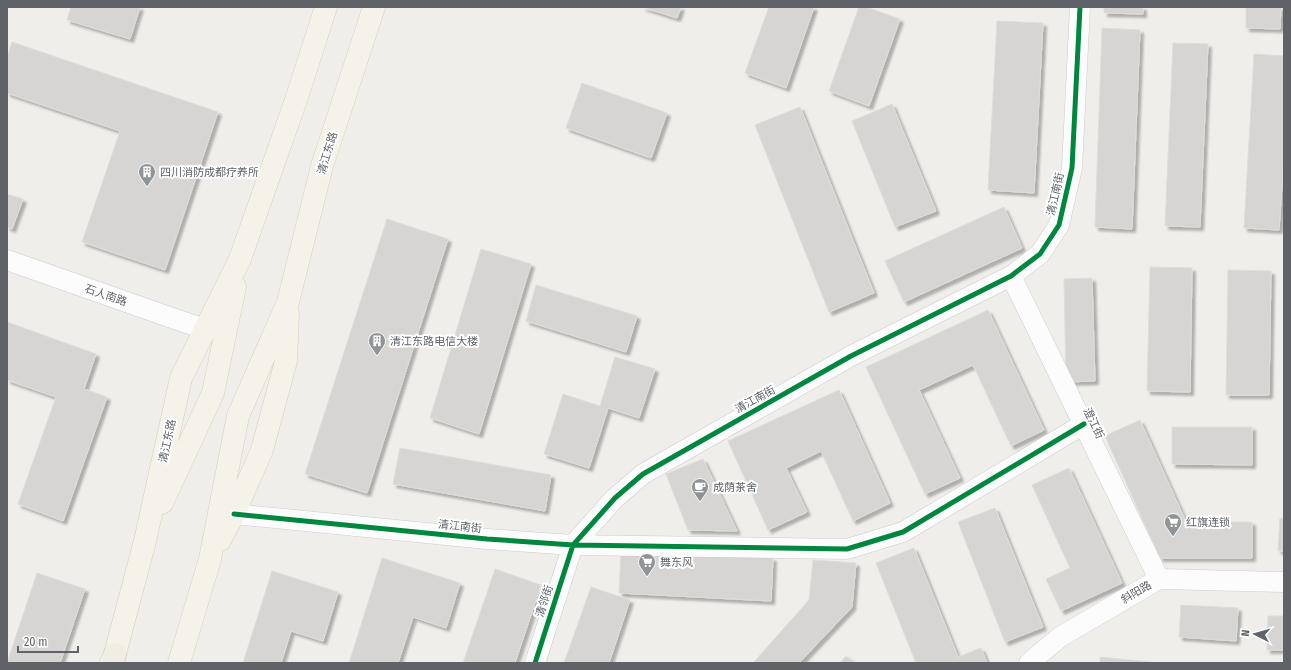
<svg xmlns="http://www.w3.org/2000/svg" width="1291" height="670" font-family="'Fira Sans Condensed','Noto Sans SC',sans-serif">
	<defs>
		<filter id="shadow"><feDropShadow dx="3.5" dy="3.5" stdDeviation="1" flood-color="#0004"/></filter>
	</defs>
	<rect width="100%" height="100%" fill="#efeeea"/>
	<path fill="#d6d5d3" stroke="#deddd9" filter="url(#shadow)" d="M71,7H140L130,39L67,20Z
		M642,7H681L677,18Z
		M769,7H814L786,88L745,73Z
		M859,7H866L900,19L869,106L829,91Z
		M1104,7H1143V14L1104,13Z
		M1246,7H1281L1280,29L1246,28Z
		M997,21L1043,23L1034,193L988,190Z
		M1102,28L1140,30L1132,229L1095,227Z
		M12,42L218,112L165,270L82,242L120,131L7,93V58Z
		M1173,43L1208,44L1200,227L1165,226Z
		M1254,54L1284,56V155L1279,230L1244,228Z
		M582,83L667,113L651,158L566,128Z
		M892,104L936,211L895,227L852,121Z
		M800,107L874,293L829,312L755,125Z
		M7,194L23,199L12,229L7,227Z
		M1004,207L1022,248L904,302L885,261Z
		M387,219L448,239L367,493L305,474Z
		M481,249L531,264L479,434L430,418Z
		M1150,267L1192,268L1190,392L1147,391Z
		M1228,270L1271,271L1269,395H1226Z
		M1092,278L1095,381L1066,382L1064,279Z
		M536,285L637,316L626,352L526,321Z
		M988,310L1044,430L1011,446L973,365L919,390L960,478L925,494L866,367Z
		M7,322L96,354L84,389L107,397L63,521L18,504L56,397L7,380Z
		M615,357L655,369L639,418L608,408L589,468L544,454L563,394L600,406Z
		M839,390L890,503L853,521L821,451L786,468L807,512L768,530L728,441Z
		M1140,420L1186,522H1252V558H1160L1105,436Z
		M1172,427H1252V465L1172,464Z
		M400,448L551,475L545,511L393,484Z
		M703,459L737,531L688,530L666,474Z
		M1069,468L1122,583L1061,611L1046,579L1070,568L1032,485Z
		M995,508L1043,627L1005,642L958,522Z
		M1280,518H1284V551H1278Z
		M914,548L958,657L981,648L987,663H916L876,563Z
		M621,550L773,558L771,601L619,593Z
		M382,558L460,583L446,628L413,617L398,663H349Z
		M813,560L856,563L852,607L799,663H753L809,600Z
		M495,569L541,585L515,663H463Z
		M272,571L338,592L323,641L291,631L281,663H243Z
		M37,573L85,589L60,663H7Z
		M591,587L630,600L609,663H564Z
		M1181,605L1238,608L1236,641L1179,637Z
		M1268,616H1284V650H1267Z
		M846,656L855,663H840Z
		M1100,657L1151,662V663H1100Z"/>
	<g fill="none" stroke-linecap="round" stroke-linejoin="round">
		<defs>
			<path id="street" d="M7,260L175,319L205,329
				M1011,276L1159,579
				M234,514L487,539L573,545L615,498L643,474L851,356L1011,276L1040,254L1059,225L1072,168L1080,7
				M535,663L573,545L847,549L903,532L1084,424
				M1029,663L1060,637L1159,579L1284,582"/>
			<path id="primary" d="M162,503L213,393L235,287
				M220,540L234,514L262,450L286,361L288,313
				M111,663L115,654L145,541L181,378L240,259L296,100L326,7
				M179,663L210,559L238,416L288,302L322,166L374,7"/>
			<path id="highway" d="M113,663L115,654"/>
		</defs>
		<use href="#street" stroke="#cbcccc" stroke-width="21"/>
		<use href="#primary" stroke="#d7ceb8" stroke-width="23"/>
		<use href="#highway" stroke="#c8b996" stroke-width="23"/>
		<use href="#street" stroke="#fdfcfc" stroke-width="20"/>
		<use href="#primary" stroke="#f4f2e9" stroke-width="22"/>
		<use href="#highway" stroke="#f0ede3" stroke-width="22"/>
		<defs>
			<path id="cycleway" d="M234,514L487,539L573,545L615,498L643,474L851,356L1011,276L1040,254L1059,225L1072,168L1080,7
				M535,663L573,545L847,549L903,532L1084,424"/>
		</defs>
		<use href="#cycleway" stroke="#fff" stroke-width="8"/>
		<use href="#cycleway" stroke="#00873e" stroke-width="5"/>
	</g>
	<defs>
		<symbol id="building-pin" viewBox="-11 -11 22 30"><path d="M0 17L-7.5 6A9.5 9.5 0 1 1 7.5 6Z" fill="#919496" stroke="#fff"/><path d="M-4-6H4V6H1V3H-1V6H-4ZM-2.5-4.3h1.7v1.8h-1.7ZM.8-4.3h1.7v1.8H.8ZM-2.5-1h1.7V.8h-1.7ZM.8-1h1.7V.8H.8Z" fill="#fff"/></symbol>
		<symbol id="cafe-pin" viewBox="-11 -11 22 30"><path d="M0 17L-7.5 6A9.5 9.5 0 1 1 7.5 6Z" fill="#919496" stroke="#fff"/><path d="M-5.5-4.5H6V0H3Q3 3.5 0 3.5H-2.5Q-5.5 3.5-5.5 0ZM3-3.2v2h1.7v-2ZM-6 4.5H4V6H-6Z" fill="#fff"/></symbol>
		<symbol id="supermarket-pin" viewBox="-11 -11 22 30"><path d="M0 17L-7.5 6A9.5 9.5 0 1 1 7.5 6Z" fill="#919496" stroke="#fff"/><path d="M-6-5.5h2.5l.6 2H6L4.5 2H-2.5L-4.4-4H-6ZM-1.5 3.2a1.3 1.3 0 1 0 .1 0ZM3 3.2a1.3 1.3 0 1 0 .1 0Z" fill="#fff"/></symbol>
	</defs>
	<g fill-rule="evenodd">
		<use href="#building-pin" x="137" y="162" width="20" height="27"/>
		<use href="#building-pin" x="367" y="331" width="20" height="27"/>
		<use href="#cafe-pin" x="690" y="477" width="20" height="27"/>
		<use href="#supermarket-pin" x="1163" y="512" width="20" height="27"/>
		<use href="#supermarket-pin" x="637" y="552" width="20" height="27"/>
	</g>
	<g text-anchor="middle" stroke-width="4" stroke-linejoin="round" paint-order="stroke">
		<g font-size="11" fill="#5f6368" stroke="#fff">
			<text transform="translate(327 153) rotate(-73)" y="4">清江东路</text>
			<text transform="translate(1055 194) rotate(-77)" y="4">清江南街</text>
			<text transform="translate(106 295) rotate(19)" y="4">石人南路</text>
			<text transform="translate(755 399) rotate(-29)" y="4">清江南街</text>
			<text transform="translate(1094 423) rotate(64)" y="4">澄江街</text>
			<text transform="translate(167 441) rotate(-78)" y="4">清江东路</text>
			<text transform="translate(460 526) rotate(6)" y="4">清江南街</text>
			<text transform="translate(1136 592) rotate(-30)" y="4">斜阳路</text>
			<text transform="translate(544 601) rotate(-72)" y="4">清邻街</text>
		</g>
		<g font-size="11" fill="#5f6368" stroke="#fff" text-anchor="start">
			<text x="160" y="176">四川消防成都疗养所</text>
			<text x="390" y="345">清江东路电信大楼</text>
			<text x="713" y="491">成荫茶舍</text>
			<text x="1186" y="526">红旗连锁</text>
			<text x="660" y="566">舞东风</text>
		</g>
	</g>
	<rect width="1291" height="670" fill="none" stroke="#5f6368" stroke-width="16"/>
	<g transform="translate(1255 634) rotate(276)" stroke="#ffffff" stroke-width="3" paint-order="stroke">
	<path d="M0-3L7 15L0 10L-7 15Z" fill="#5f6368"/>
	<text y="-6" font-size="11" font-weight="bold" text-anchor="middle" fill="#5f6368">N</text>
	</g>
	<path d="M18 646v6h60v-6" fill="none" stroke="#5f6368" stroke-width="2"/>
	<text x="24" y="646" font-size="12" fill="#5f6368" stroke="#ffffff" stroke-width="3" paint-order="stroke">20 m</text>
</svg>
